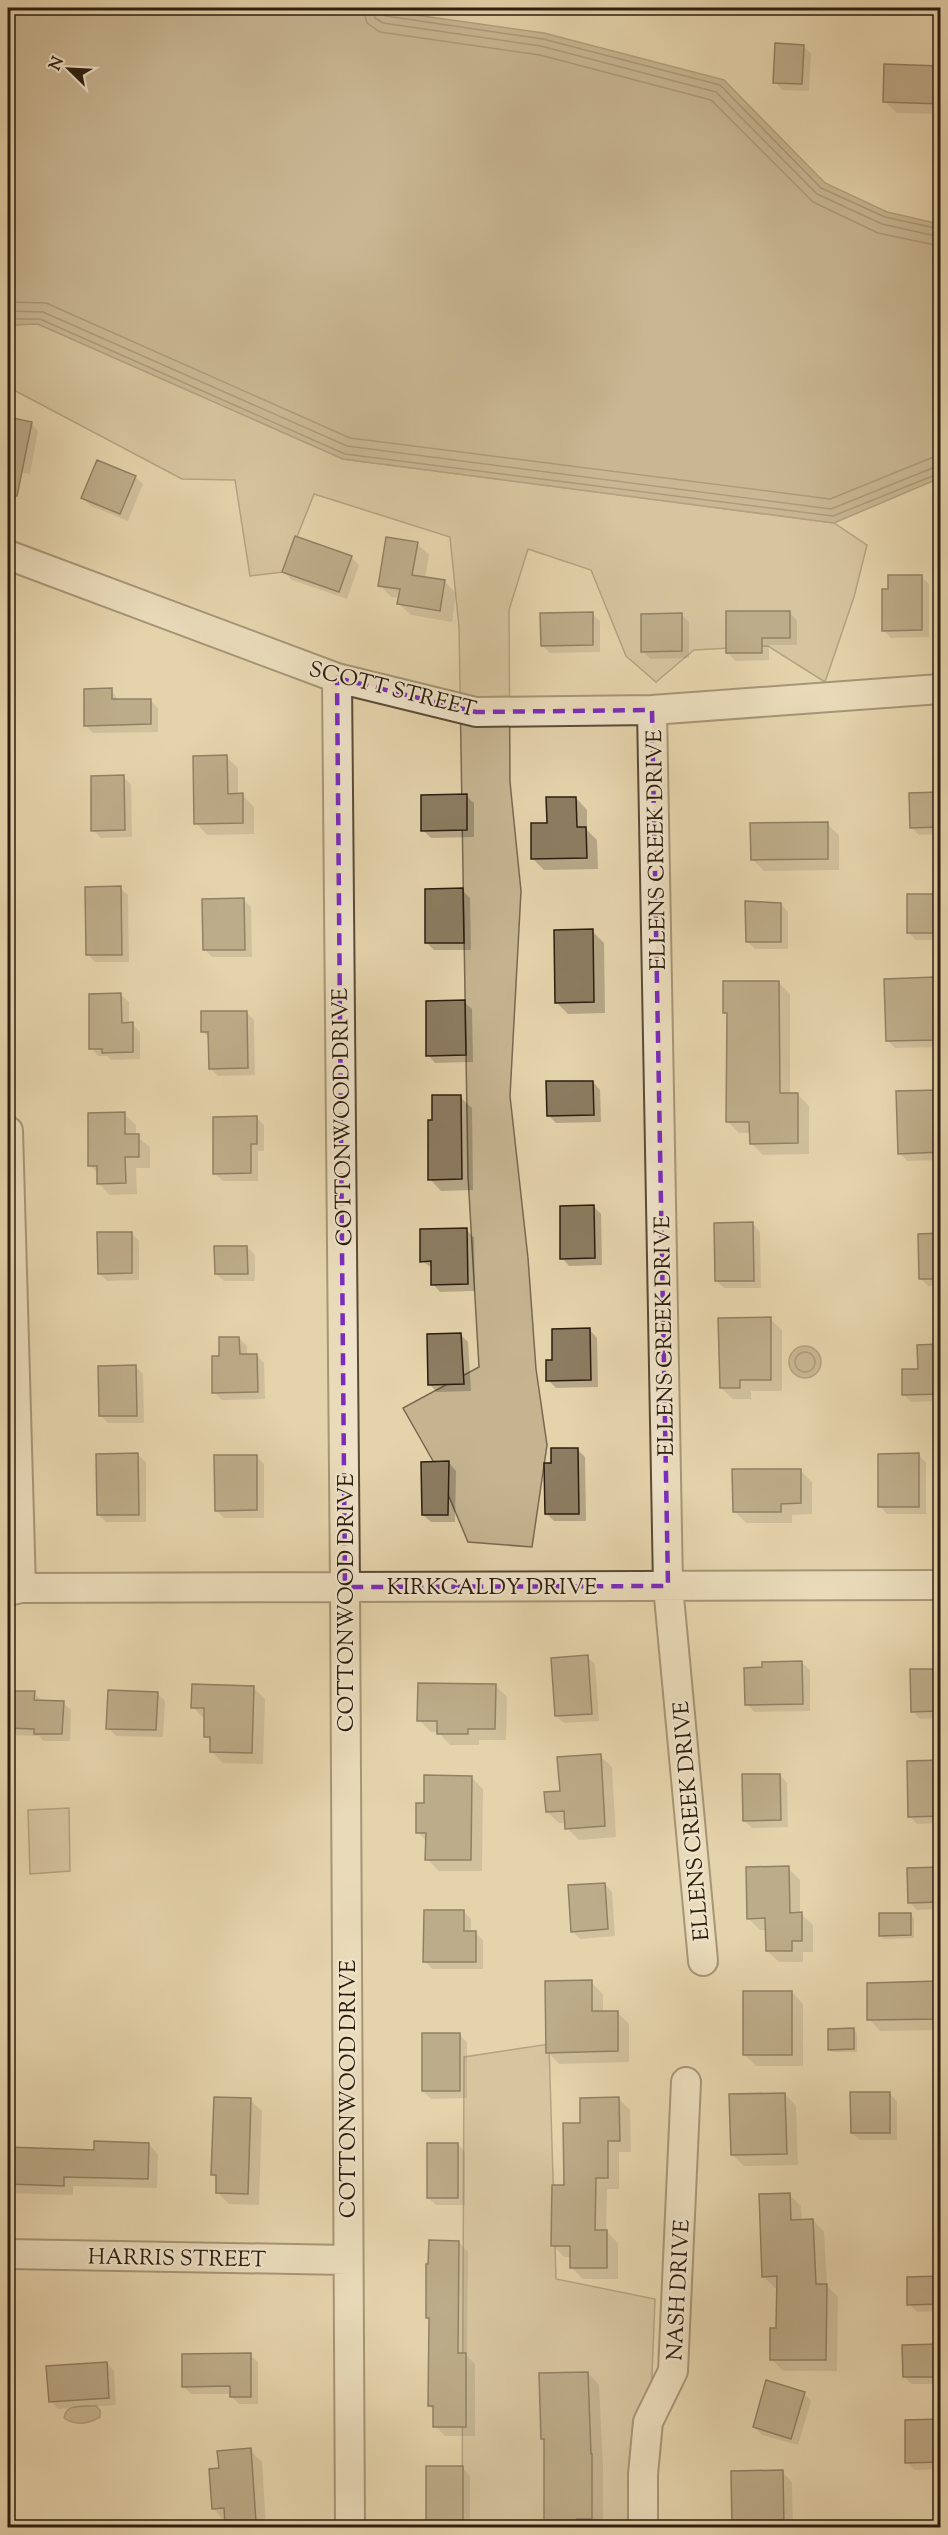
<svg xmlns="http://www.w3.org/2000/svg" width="948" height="2535" font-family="'Sorts Mill Goudy',serif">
	<rect width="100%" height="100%" fill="#e5d3ac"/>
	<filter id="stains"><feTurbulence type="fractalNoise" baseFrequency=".00333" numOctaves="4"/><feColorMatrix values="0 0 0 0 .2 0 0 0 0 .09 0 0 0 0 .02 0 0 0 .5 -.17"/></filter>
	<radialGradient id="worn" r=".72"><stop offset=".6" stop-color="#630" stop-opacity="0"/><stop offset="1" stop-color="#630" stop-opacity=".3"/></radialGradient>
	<path fill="#c6b491" stroke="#796950" stroke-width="1.5" d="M38,324L343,459L834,523L867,545L854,597L825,682L768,646L694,650L656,682L626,656L591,570L528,549L509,610L510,782L521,891L510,1096L528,1258L536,1369L547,1445L532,1547L468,1542L437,1468L403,1408L479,1367L468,1176L459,627L450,537L314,494L283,572L250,576L235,480L182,479L8,387V325Z
		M69,1808L70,1871L30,1874L28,1810Z
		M549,2044L556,2279L655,2299L646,2527L462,2528L464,2057Z"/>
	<path fill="#a69577" stroke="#75654d" stroke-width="1.5" d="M8,8H366L544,33L724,80L825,183L887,212L940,224V478L834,523L343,459L38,324L8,325Z
		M789 1362a16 16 0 1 1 32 0a16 16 0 1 1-32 0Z
		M86,2406H96L100,2410V2417C88,2424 75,2426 64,2418C66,2406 75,2407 86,2406Z"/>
	<path fill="#0003" d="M804,46L811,54L809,91L782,90L775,82Z
		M886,66L940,68V114L897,113L885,102Z
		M8,419L31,423L38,431L30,474L8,470Z
		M135,477L143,484L128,521L91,506L83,498Z
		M417,544L429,555L425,579L445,582L456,593L452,622L411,615L399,604L400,598L391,597L380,585Z
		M351,557L359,565L347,599L292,580L284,572Z
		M921,576L929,584V637L891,638L883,630L890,590Z
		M789,612L797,620V645H769V660L735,661L728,653Z
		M592,614L600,621V652L550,653L542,645Z
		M681,614L689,622V658L650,659L643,651Z
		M111,690L119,701L150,700L158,708V732L93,733L85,725Z
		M226,757L238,768V795H242L254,807V834L207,835L196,823Z
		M124,777L131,785L132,837L101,838L93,830Z
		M938,793L940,796V834L919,835L911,827Z
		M466,796L474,803V837L431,838L423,830Z
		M576,798L587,810V830L597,840L598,869L544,870L532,858L548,825Z
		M827,824L839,835V870L764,871L752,859Z
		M120,888L128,895L129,962H95L87,954Z
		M462,890L470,898L471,950H434L427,943Z
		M940,895V940H916L909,933Z
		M244,900L251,907L252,957H212L204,949Z
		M781,904L788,912V949H755L747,941Z
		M592,931L604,943L605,1013L568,1014L556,1002Z
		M934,978L940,985V1047L895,1048L888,1041Z
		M778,982L790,994V1094H797L809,1106V1154L763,1155L751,1143V1133H739L728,1122V1016L725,1013Z
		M121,995L129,1002V1024H132L140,1032V1059L111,1060L107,1056H98L91,1048Z
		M464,1002L472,1009L473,1062L435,1063L428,1055Z
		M246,1012L254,1020L255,1075L218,1076L210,1068V1039L202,1031Z
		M593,1082L600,1090L601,1122L556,1123L548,1115Z
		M940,1091V1160L907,1161L900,1153L897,1093Z
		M460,1097L472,1108L473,1190L441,1191L430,1179Z
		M124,1114L136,1125V1136L150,1147V1168H136L137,1194L110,1195L98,1183V1174L90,1165Z
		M256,1117L264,1125V1151H258V1181H223L215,1174Z
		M594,1207L601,1214L602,1265L569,1266L562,1258Z
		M753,1224L760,1232L761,1288H724L716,1281Z
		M467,1230L474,1238L475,1291L440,1292L433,1284L432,1268L422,1261Z
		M131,1233L139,1241V1280L107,1281L99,1273Z
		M920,1235H940V1286H928L920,1278Z
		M247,1247L255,1255V1281H224L216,1274Z
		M770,1319L782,1330V1391H751V1399H733L721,1388Z
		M590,1330L597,1338L598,1387L556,1388L548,1380L554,1362Z
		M461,1335L468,1342L471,1391L437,1392L429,1384Z
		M239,1338L247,1346V1356L256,1355L264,1363L265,1399L222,1400L214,1392L221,1357Z
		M919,1346H940V1401L911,1402L903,1394L919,1371Z
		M135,1366L143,1374L144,1423H108L100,1415Z
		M577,1449L585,1457L586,1521H554L547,1514L553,1465Z
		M138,1455L146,1462V1522H106L99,1515Z
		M919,1455L926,1463V1514H887L880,1506Z
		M256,1456L264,1464V1518H224L217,1511Z
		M449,1463L456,1471L455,1522H431L423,1515Z
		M800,1470L812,1482V1514L792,1515V1523H746L734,1511Z
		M587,1657L595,1664L599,1721L564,1723L556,1716Z
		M802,1663L810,1670V1711L754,1712L747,1704Z
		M936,1670L940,1675V1718L920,1719L912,1711Z
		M495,1685L507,1697L506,1740H479V1745H450L438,1732H431L419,1720Z
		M253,1687L265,1699L263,1764L223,1763L211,1751V1742L205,1736L204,1719L193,1707Z
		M8,1692L34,1693L42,1701L63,1703L71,1710L70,1741H43L39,1736L8,1735Z
		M157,1693L165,1701L163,1737L116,1736L108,1728Z
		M600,1756L612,1767L616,1837L579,1840L567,1828L566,1823H559L547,1812L561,1792Z
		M940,1761V1823L917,1824L909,1816L908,1762Z
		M780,1775L787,1783L788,1827L752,1828L744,1820Z
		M471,1777L483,1789L482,1871H439L427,1859V1842L418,1832L426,1805Z
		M788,1868L800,1880V1913L813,1925V1952H803V1962H779L767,1951V1930H760L748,1918Z
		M908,1869H940V1909L917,1910L909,1902Z
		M605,1884L612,1892L615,1936L580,1939L572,1931Z
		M463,1911L471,1919V1933H476L483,1940V1969H432L425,1961Z
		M910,1914L914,1918V1938L884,1939L880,1935Z
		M591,1982L603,1994V2013L617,2012L629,2024V2062L559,2064L548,2052Z
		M940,1983V2030L880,2031L869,2019L868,1984Z
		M792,1992L803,2004V2066H756L745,2055Z
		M853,2030L857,2033V2052H833L829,2049Z
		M460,2035L467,2042V2098L431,2099L423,2091Z
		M889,2093L897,2101V2140H860L852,2133Z
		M785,2094L796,2106L798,2165L744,2166L733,2155Z
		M619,2099L630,2110L631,2152H619V2189H607L606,2231L618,2243V2279H583L571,2267V2257H564L553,2245L582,2124Z
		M250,2100L262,2111L259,2205L229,2204L217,2192L218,2180L213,2175Z
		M148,2144L158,2154L157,2188L73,2186V2195L8,2193V2149L95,2151Z
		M458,2144L465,2152V2205H436L428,2198Z
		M790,2195L801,2206L802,2221L813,2220L824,2232L827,2286L838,2297L837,2371H783L771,2359L777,2329L778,2288H775L763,2276Z
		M459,2242L468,2252L467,2356L475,2364V2436H445L435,2426V2411L429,2406L430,2320L427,2317Z
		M908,2278H940V2311L917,2312L909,2304Z
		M904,2346H940V2384H912L904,2377Z
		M250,2355L258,2362V2404H239L232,2397V2394H191L183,2386Z
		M107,2363L114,2371L116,2405L58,2409L50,2401Z
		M588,2373L599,2385L603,2467V2528H545L546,2442L543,2438Z
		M804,2393L811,2401L798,2445L762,2435L754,2427Z
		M906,2421H940V2469L914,2470L907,2462Z
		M250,2450L262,2462L266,2528H230L213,2508L220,2469Z
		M463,2468L470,2476V2528H434L427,2520Z
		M782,2472L792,2482L793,2528H733Z
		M940,2522V2528H877L876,2524Z"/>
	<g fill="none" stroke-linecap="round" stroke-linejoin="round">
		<path stroke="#695a43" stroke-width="1.5" d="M363,8L367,23L380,32L540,55L711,100L813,202L878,233L940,246
			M372,8L375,18L383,23L541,46L716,92L817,194L882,224L940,237
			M380,8L381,13L386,16L543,39L720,85L821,188L885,217L940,229
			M8,302L46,303L350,438L830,499L931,458L940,456
			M8,311L43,312L347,446L831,509L940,465
			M8,319H40L345,454L833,516L940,473
			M795 1362a10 10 0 1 1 20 0a10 10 0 1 1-20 0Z"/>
	</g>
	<path fill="#8c7c61" stroke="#2c1e0f" stroke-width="1.5" d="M775,43L804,45L802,84L773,83Z
		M884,64L940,66V104L883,102Z
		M8,417L32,422L17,496H8Z
		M97,460L136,476L120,514L81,498Z
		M295,536L352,556L339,592L282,572Z
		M386,537L418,542L412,575L445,580L440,611L397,604L400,589L378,586Z
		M888,575H922V630L882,631V589H888Z
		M726,611H790V638H762V653H726Z
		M593,612V645L541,646L540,613Z
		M682,613V651L641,652V614Z
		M112,688V699H151V724L84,726V689Z
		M227,755L228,794L243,793V823L194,824L193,756Z
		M124,775L125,830L91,831V776Z
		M938,792L939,827L910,828L909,793Z
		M467,794V830L421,831V795Z
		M546,797H576L577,827H586L587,858L531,859V823H547Z
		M828,822V859L751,860L750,823Z
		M121,886L122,955H86L85,887Z
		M463,888L464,943H425V889Z
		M907,894H940V933H907Z
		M244,898L245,950H203L202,899Z
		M745,901L781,903V942H746Z
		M593,929L594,1002L555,1003L554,930Z
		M935,977L937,1040L886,1041L884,979Z
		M723,981H779L780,1093H798V1143L750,1144L749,1122H726L727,1013H723Z
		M121,993L122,1023L133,1022V1052L102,1053V1049H89V994Z
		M465,1000L466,1055L426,1056V1001Z
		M201,1011H247L248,1068L209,1069L208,1032H201Z
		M546,1081H593L594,1115L547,1116Z
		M940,1090V1152L898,1154L896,1091Z
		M432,1095H461L462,1179L428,1180V1120H432Z
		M125,1112V1134H139V1157H125L126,1183L97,1184V1166H88V1113Z
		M257,1116V1144H251V1173L213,1174V1117Z
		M594,1205L595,1258L560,1259V1206Z
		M753,1222L754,1281H715L714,1223Z
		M467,1228L468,1284L431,1285V1261L420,1262V1229Z
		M97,1232H132V1273L98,1274Z
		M940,1233V1279H919L918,1234Z
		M214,1246H247L248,1274H215Z
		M771,1317V1380H740V1388H720L718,1318Z
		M590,1328L591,1380L546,1381V1360H552V1329Z
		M461,1333L464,1384L428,1385L427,1334Z
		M219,1337H239L240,1354H257L258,1392L212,1393V1356H219Z
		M940,1344V1394L902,1395V1369H918L917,1345Z
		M136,1365L137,1416H99L98,1366Z
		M551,1448H578L579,1514H545L544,1463H551Z
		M138,1453L139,1515H97L96,1454Z
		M919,1453V1507H878V1454Z
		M214,1455H257V1510L215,1511Z
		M449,1461L448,1515H422L421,1462Z
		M732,1469H801V1503L781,1504V1512H733Z
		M588,1655L592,1714L555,1716L551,1658Z
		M802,1661L803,1704L745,1705L744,1668L762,1667V1662Z
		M910,1669H936V1676H940V1711L911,1712Z
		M418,1683L496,1684L495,1729H468V1734H437V1721H417Z
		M192,1684L254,1686L252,1753L210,1752V1737H204V1708H191Z
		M108,1690L158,1692L156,1730L106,1729Z
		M8,1691H35L34,1700L64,1701L62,1734H34V1729L8,1728Z
		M601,1754L605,1826L565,1829L564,1811L546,1812L544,1792L560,1791L557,1757Z
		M940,1760V1816L908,1817L907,1761Z
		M742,1774H780L781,1820L743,1821Z
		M424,1775L472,1776L471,1860H425L426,1833H416V1803H424Z
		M789,1866L790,1913L802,1912V1941H792V1951H766L765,1918L747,1919L746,1867Z
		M940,1867V1902L908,1903L907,1868Z
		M605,1883L608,1929L571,1932L568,1885Z
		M424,1910H464V1931H476V1962H423Z
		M879,1913H911V1935L879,1936Z
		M592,1980V2011H618V2051L546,2053L545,1981Z
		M940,1981V2019L867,2020V1983Z
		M743,1991H792V2055H743Z
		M854,2028V2049L828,2050V2029Z
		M422,2033H460V2091H422Z
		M850,2092H890V2133H851Z
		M785,2093L787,2154L731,2155L729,2094Z
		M214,2097L251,2098L248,2194L216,2193V2175H211Z
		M619,2097L620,2141H608V2178H596L595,2230H607V2268H570V2246H551L552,2185H564L563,2123H580V2098Z
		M94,2141L149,2143L148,2179L64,2177V2186L8,2184V2147L94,2150Z
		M427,2143H458V2198H427Z
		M790,2193L791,2220L813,2219L816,2284H827L826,2360H770V2328H776L777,2276L762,2277L759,2194Z
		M429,2240L459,2241L458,2353H466V2427H433V2406H428L429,2318H426V2264H428Z
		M940,2276V2304L907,2305V2277Z
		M940,2344V2377H903L902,2345Z
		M251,2353V2397H230V2386L182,2387V2354Z
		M107,2362L109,2398L49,2402L46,2366Z
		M588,2372L591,2454H592V2519H577V2528H544V2439H541L539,2373Z
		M766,2380L805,2392L791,2439L753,2427Z
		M940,2419V2462L905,2463V2420Z
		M251,2448L256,2522L225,2525L224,2508L212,2509L209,2469L219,2468L217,2451Z
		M426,2466H463V2521H426Z
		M783,2470L784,2528H732L731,2471Z"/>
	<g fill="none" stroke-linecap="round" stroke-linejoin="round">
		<defs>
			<path id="minor" d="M8,555L337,678L476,712L652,710L940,689
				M337,678L345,1587L350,2528
				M652,710L668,1586L703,1961
				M8,1131L21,1588
				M8,1591L21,1588L940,1585
				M8,2254L347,2260
				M643,2528V2474L648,2422L673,2371L686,2082"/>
		</defs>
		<use href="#minor" stroke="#5a4b36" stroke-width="32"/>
		<use href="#minor" stroke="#eee2c9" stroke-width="28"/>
	</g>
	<path d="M0 0H948V2535H0ZM337,678L476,712L652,710L668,1586L345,1587Z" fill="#e5d3ac" fill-opacity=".55" fill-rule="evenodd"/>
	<path fill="none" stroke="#7b2cbf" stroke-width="4.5" stroke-dasharray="12 8" stroke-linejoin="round" d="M337,678L476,712L652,710L668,1586L345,1587Z"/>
	<g text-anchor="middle" stroke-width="4.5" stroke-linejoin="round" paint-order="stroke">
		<g font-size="22" fill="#2c1e0f" stroke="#eee2c9">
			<text transform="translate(393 688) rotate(14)" y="8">SCOTT STREET</text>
			<text transform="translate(655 850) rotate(-91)" y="8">ELLENS CREEK DRIVE</text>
			<text transform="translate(341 1117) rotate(-91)" y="8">COTTONWOOD DRIVE</text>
			<text transform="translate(663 1336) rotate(-91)" y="8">ELLENS CREEK DRIVE</text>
			<text x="492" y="1594">KIRKCALDY DRIVE</text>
			<text transform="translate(345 1603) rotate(-90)" y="8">COTTONWOOD DRIVE</text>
			<text transform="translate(690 1821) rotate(-95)" y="8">ELLENS CREEK DRIVE</text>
			<text transform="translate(347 2089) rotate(-90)" y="8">COTTONWOOD DRIVE</text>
			<text transform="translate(177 2257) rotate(1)" y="8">HARRIS STREET</text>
			<text transform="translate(677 2290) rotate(-87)" y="8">NASH DRIVE</text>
		</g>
	</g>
	<rect width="948" height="2535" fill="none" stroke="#e5d3ac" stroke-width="30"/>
	<rect x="9" y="9" width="930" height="2517" fill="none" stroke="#2c1e0f" stroke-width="3"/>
	<rect x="15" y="15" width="918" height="2505" fill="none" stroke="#2c1e0f" stroke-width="1.5"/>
	<g transform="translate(69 69) rotate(294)" stroke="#eee2c9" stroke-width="4.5" paint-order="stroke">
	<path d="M0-4.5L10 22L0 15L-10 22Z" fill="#2c1e0f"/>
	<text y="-9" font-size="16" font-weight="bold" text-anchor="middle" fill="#2c1e0f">N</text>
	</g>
	<rect width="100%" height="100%" filter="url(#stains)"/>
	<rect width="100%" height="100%" fill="url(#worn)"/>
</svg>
